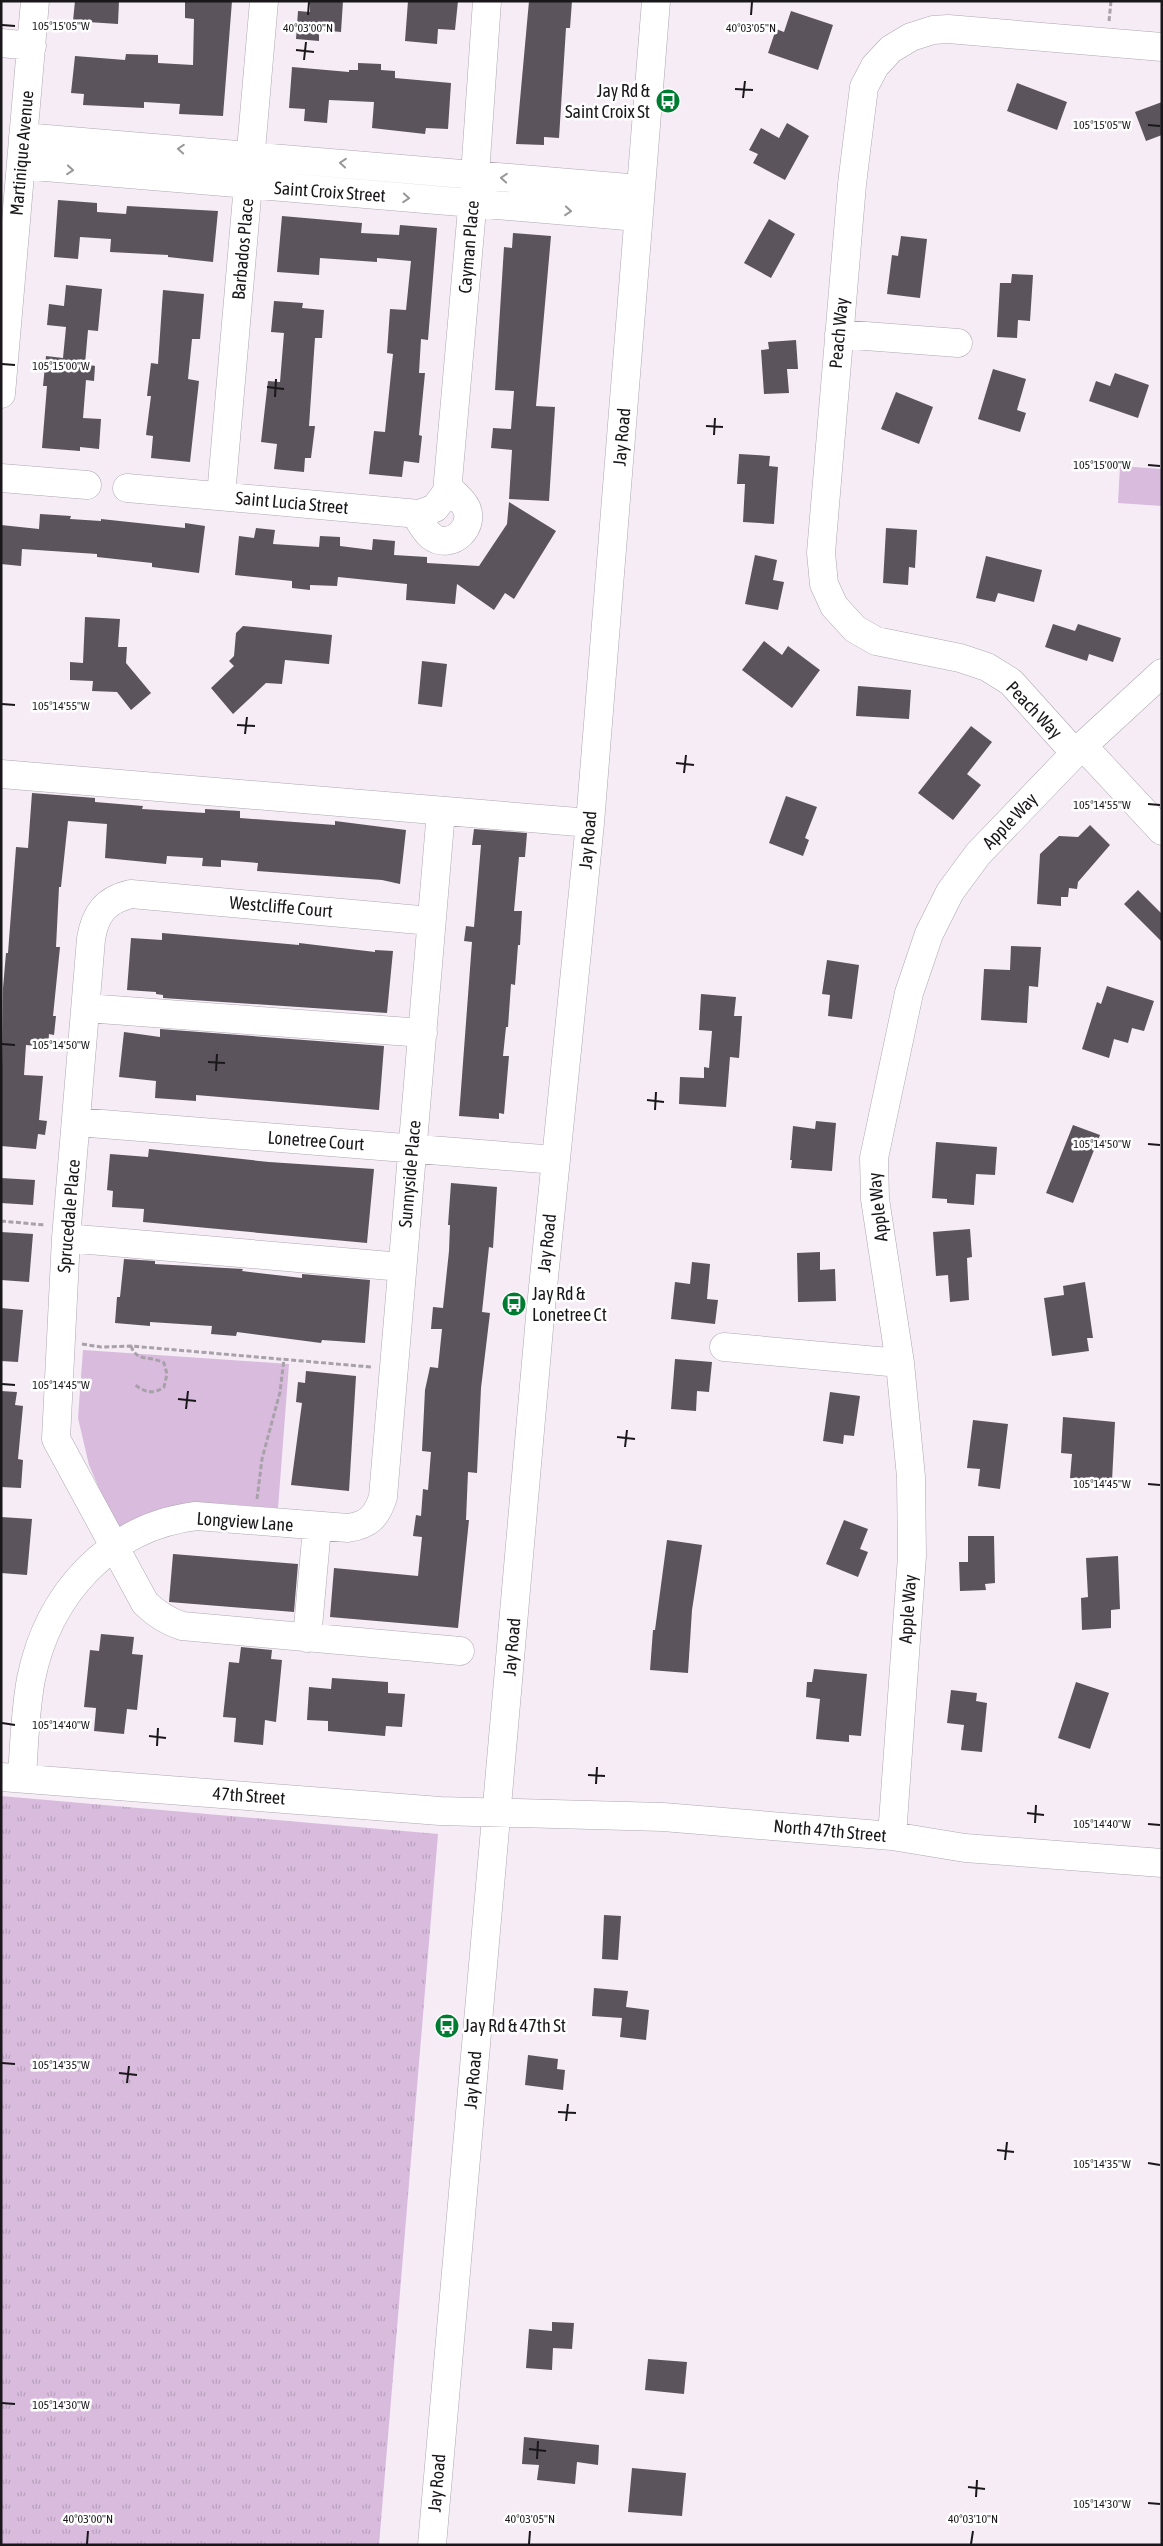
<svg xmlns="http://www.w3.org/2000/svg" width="1163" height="2546" font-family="'Asap Condensed',sans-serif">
	<defs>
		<pattern id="grass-tufts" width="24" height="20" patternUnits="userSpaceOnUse" patternTransform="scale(1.25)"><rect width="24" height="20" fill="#d8bbdd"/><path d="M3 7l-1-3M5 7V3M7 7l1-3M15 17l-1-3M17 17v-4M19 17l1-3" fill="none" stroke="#b9a0bd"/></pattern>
	</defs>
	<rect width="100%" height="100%" fill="#f5ecf6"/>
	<path fill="url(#grass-tufts)" d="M1,1796L438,1834L379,2545H1Z"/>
	<path fill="#d8bbdd" d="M1120,466L1162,469V506L1118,503Z
		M83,1350L289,1364L278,1508L214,1503L162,1509L117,1530L89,1465L78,1418Z"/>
	<path fill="#5b545d" d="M75,1H119L118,24L73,21Z
		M185,1H232L223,116L179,114L180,104L144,102V108L83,105L84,94L71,93L75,56L125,60L126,54L158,55V63L193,65L194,19L185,18Z
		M310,1H343L341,32L319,30V41L296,39L298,11L310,12Z
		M408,1H458L455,30L438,29L437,44L405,41Z
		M529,1H572L570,28H566L559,138L544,137V145L516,144Z
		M791,11L833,25L818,70L768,53L776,29L784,32Z
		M358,63L381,64V70L395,71V78L451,83L448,129L426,128L425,134L372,128L374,102L329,100L327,123L304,121L305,109L289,108L292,67L349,72V70H358Z
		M1017,83L1067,102L1057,130L1007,111Z
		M1162,102V135L1146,141L1135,112Z
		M787,123L809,136L785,180L753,163L758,154L749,150L761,128L779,138Z
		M58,200L97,203V212L126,214L127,206L218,211L213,262L168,257V255L110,252L111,239L80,237L78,259L54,257Z
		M282,216L362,223L361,233L399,235L400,225L437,228L428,340L421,339L419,373H425L419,435L422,436L419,463L404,461L402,477L369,474L374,431L385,432L393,354L387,353L390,309L406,310L411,261L377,258V262L320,258L319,275L277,272Z
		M769,219L795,234L771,278L744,263Z
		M513,233L551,236L536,406L555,407L549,501L509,499L512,450L491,448L493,428L511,429L514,391L495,390L504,247L512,248Z
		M901,236L927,239L920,298L887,294L892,255L898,256Z
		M1012,274L1033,275L1030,321L1018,320L1017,338L997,337L1000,283H1011Z
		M66,285L102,289L98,331L88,330L85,364L95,366L94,381L86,380L83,418L101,419L99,449L80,447V451L42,448L47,386H43L46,356L63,358L66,327L47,325L49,304L64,306Z
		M163,290L204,294L200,339H192L188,379L199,381L190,462L151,458L153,436L146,435L151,396H147L151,363L158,364Z
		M274,301L303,303L302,308L324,310L322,338H315L309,426H315L311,458H305L304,472L274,469L277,444L261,442L268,381L280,382L284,333L271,332Z
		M796,340L798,369H787L789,393L764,394L761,350L769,349L768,342Z
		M993,369L1026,379L1017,410L1026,413L1020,432L978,419Z
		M1115,373L1149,385L1138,418L1089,401L1096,381L1110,386Z
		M896,392L933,407L919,444L881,429Z
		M739,454L770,456L769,466L778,467L774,524L743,522L745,484H737Z
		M509,502L556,531L514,599L505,593L494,610L457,584L455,604L406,600L407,584L338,577L337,586L310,585V590L292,588V581L235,575L239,536L254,538L256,528L275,530L273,544L319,547L320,536L340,537V546L372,550L373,539L395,541L394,555L427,557V563L479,566L507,524Z
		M40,514L71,516L70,519L101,521V519L185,528V523L205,526L199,573L152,567V563L97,557V554L22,549L21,566L1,564V525L39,529Z
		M886,528L917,530L915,568L909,567L908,585L883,583Z
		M755,555L777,560L773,580L784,582L778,610L745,604Z
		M986,556L1042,570L1034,602L998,593L995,602L976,598Z
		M85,617L120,619L118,647H127L126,663L151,693L131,710L117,692L92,691L93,681L70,680V662L83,663Z
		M1053,624L1075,631L1078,624L1121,638L1113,662L1089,654L1087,661L1045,647Z
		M243,626L332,635L329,664L285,660L282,684L266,683L233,714L211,688L234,666L229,661L234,656L236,633Z
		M764,641L782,655L788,646L820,670L792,708L742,670Z
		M422,661L447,664L442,707L418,704Z
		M858,686L911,690L909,719L856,716Z
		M971,726L992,742L967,774L981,785L953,820L918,793Z
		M32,793L95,798V802L143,806L142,809L205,813V809L240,811V818L335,825V821L406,830L400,884L382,880L257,871L258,863L221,860V867L202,866L203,858L167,856L166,864L105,858L107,824L68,821L61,887H59L56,947H60L53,1016H56L54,1035L49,1034L48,1047L26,1045L24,1075L43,1076L39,1120L47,1121L45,1135L38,1134L36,1149L1,1146L3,988L6,953H8L16,847L28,848Z
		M786,796L817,807L805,838L809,840L803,856L769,843Z
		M1090,825L1110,845L1078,882L1077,889L1069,888L1068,897H1061V906L1037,904L1040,854L1059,836L1078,837Z
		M474,829L527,833L525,857H519L514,911H522L520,945H518L515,985L511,984L508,1027H506L503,1056H509L504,1114L499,1113V1119L459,1116L472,942L464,941L466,926L474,927L481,845H472Z
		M1138,890L1162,914V942L1124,904Z
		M162,933L299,945V943L375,952V950L393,951L387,1013L163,998V995L156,994V992L127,990L131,938L162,940Z
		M1011,946L1041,947L1038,987L1029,986L1027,1023L981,1020L984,969L1010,970Z
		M827,960L859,965L852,1019L828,1016L830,995L822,994Z
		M1107,986L1154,1001L1144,1031L1132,1028L1128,1043L1114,1039L1109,1058L1082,1049L1097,1002L1101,1004Z
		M701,994L736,997L734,1016H742L739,1058L730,1057L726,1107L679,1104L680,1077L704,1078V1067L709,1068L712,1031L699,1030Z
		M160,1029L384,1046L379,1110L196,1095V1101L155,1098L156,1081L119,1077L124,1032L160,1037Z
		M816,1121L836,1123L832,1171L791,1168L792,1160H790L793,1126L815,1129Z
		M1073,1125L1100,1135L1073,1203L1046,1193Z
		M936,1142L997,1147L995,1175L976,1174L974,1205L947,1203V1199L932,1198Z
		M149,1149L269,1162L374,1169L367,1243L143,1222L144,1209L112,1207L113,1191L107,1190L110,1154L148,1157Z
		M1,1178L35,1180L33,1205L1,1203Z
		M451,1183L497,1187L493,1248L489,1247L482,1312L490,1313L481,1388L477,1473L468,1472L466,1520H469L458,1628L330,1617L334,1568L418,1576L422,1537L413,1536L416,1515L421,1516L423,1489L428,1490L431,1452L422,1451L425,1390L430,1367L438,1368L442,1329H431L433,1307L443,1308L449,1251L450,1225H448Z
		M970,1229L972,1257L967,1258L969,1300L950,1302L948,1275L936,1276L933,1232Z
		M1,1232L33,1234L29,1282L1,1280Z
		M820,1252V1270L835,1269L836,1301L798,1302L797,1253Z
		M124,1259L155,1261V1264L243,1269L242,1271L302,1278V1274L370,1280L365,1343L322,1340L321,1343L237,1332L236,1336L211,1334L212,1326L150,1322V1326L115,1323L117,1297H120Z
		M692,1262L710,1264L707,1299L718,1300L715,1324L671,1319L675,1282L690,1284Z
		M1085,1282L1093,1338H1087L1089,1351L1052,1356L1044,1298L1064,1295L1063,1286Z
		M1,1308L23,1310L18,1362L1,1361Z
		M675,1359L712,1362L709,1392L697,1391L696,1411L671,1409Z
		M306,1371L356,1376L349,1491L291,1485L302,1403L296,1402L298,1382L305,1383Z
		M1,1391L17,1392L15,1405L23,1406L18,1459L23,1460L21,1488L1,1487Z
		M830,1392L860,1396L854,1436L844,1435L843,1444L823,1441Z
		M1063,1417L1115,1422L1112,1481L1070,1478L1072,1454L1061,1453Z
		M973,1420L1008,1424L1000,1489L978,1486L980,1469L967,1468Z
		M1,1517L32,1519L27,1575L1,1573Z
		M844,1520L868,1529L860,1549L868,1552L858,1577L826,1564Z
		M968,1536H994L995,1583L985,1584L986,1590L960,1591L959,1562H968Z
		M667,1540L702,1545L692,1610L688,1673L650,1670L653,1630H655Z
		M173,1554L298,1564L294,1612L169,1602Z
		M1118,1556L1120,1609L1111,1610V1628L1082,1630L1081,1598L1088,1597L1086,1558Z
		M101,1634L134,1637L132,1654L143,1655L137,1710L127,1709L124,1734L94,1731L96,1708L84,1707L90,1650L99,1651Z
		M241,1647L272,1650L271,1659L282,1660L276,1722L265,1720L263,1745L234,1742L236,1718L223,1717L229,1662L239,1663Z
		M814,1669L867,1674L861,1736L849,1735V1742L816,1739L820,1699L806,1697L807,1682H812Z
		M332,1678L388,1682V1693L405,1694L402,1727L386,1726L385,1736L328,1731V1721L307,1720L309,1687L331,1689Z
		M1076,1682L1109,1693L1090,1749L1058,1738Z
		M951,1690L977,1693L976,1701L987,1703L982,1752L961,1750L964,1725L947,1723Z
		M604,1915L621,1916L618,1960L602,1959Z
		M594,1988L628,1991L626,2007L649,2010L646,2040L620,2037L622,2018L592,2016Z
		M528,2055L558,2059L557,2069L565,2070L563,2090L525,2085Z
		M552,2322L574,2323L572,2349L553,2348L552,2370L526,2368L529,2329L552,2331Z
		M648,2359L687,2362L684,2394L645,2390Z
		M524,2437L599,2445L598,2465L577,2462L575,2484L537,2480L539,2465L522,2464Z
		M632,2468L686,2473L682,2516L628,2512Z"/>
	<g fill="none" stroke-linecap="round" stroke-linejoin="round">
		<defs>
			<path id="minor" d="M1,43L32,46
				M23,137L640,189
				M21,165L638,217
				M839,334L958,343
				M1,394L35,1
				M1,478L87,485
				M127,488L419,514L435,508L447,492L475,175L487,1
				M221,496L264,1
				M415,514C420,521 424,530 431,536C451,552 479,525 464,504C460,498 453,493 448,487
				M1083,746L1162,831
				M1075,753L1011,682L987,667L960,658L876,641L855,629L834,606L824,584L821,553L852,184L864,87L875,66L891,49L911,37L933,30L948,29L1162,47
				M1,774L590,823
				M431,921L131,894C105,900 95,914 91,939L66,1238L56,1439L145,1603C156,1614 167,1621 182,1626L460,1651
				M86,1008L423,1033
				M77,1122L556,1160
				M66,1238L402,1267
				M724,1347L900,1363
				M307,1638L317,1528
				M1,1777L440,1811L663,1817L892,1836L965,1848L1162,1863
				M22,1778C24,1746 25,1711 31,1679C48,1595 108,1527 196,1516L348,1528C369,1525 377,1516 383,1497L440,823
				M892,1836L912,1556L911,1477L900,1363L875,1199L874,1158L909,993L929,934L950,892L978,854L1075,753L1162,673
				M432,2545L540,1317L590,823L656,1"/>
		</defs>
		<use href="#minor" stroke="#afa7b1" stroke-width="29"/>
		<path stroke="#a8a1a9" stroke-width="3" stroke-dasharray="5 2.5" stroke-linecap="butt" d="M1109,21L1111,1
			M1,1221L45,1225
			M82,1344L101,1347L131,1346L371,1367
			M131,1346C137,1363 151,1355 164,1363L167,1374L164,1387C153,1395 144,1392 134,1384
			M257,1499L262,1459L280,1392L284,1359"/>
		<use href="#minor" stroke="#fff" stroke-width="28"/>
	</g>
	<defs><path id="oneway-chevron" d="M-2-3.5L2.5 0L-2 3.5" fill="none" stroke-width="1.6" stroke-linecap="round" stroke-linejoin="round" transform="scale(1.25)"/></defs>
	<g stroke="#989798">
		<use href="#oneway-chevron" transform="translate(181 149) rotate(-176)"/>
		<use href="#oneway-chevron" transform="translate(343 163) rotate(-175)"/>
		<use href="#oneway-chevron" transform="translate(70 170) rotate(5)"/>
		<use href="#oneway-chevron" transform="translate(504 178) rotate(-175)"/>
		<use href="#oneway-chevron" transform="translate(406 198) rotate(4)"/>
		<use href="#oneway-chevron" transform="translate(568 211) rotate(5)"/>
	</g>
	<path fill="none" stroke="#1a171b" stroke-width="2" d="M308,15L309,2M751,15L752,2M2,25L15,26M296,50L314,52M304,60L306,42M735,89L753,90M743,98L745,81M1148,125L1160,126M2,364L15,365M267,387L284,389M275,397L276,379M706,426L723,427M714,435L715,418M1148,465L1160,466M2,704L15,705M237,725L255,726M245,734L247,717M676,763L694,765M684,773L686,755M1148,804L1160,805M2,1044L15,1045M208,1062L225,1063M216,1071L217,1054M647,1100L664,1102M655,1110L656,1092M1148,1144L1160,1145M2,1384L15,1385M178,1399L196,1401M186,1409L188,1391M617,1437L635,1439M625,1447L627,1430M1148,1484L1160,1485M2,1723L15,1725M149,1736L166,1738M157,1746L158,1728M588,1775L605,1776M596,1784L597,1767M1027,1813L1044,1815M1035,1823L1036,1805M1148,1824L1160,1825M2,2063L15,2064M119,2073L137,2075M127,2083L129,2066M558,2112L576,2113M566,2121L568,2104M997,2150L1014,2152M1005,2160L1007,2142M1148,2163L1160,2165M2,2403L15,2404M529,2449L546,2451M537,2459L538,2441M968,2487L985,2489M976,2497L977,2480M1148,2503L1160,2504M87,2544L88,2531M529,2544L530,2531M971,2544L973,2531"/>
	<defs>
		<symbol id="bus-disc" viewBox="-11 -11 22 22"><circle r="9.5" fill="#007b32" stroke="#fff"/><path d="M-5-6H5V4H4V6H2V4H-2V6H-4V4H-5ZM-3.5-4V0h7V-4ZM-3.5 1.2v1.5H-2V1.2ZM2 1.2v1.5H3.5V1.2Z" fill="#fff"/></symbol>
	</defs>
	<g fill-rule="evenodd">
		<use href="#bus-disc" x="654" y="87" width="28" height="28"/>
		<use href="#bus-disc" x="500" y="1290" width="28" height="28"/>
		<use href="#bus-disc" x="433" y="2012" width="28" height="28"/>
	</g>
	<g text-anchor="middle" stroke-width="5" stroke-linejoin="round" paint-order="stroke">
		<g font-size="18" fill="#1a171b" stroke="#fff" text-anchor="start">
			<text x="650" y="97" text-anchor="end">Jay Rd &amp;<tspan x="650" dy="21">Saint Croix St</tspan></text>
			<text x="532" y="1300">Jay Rd &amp;<tspan x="532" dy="21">Lonetree Ct</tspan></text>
			<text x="464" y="2032">Jay Rd &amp; 47th St</text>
		</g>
		<g font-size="18" fill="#1a171b" stroke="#fff">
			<text transform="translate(22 153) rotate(-85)" y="6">Martinique Avenue</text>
			<text transform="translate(330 192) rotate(4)" y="6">Saint Croix Street</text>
			<text transform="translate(469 247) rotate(-85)" y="6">Cayman Place</text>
			<text transform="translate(243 249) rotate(-85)" y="6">Barbados Place</text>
			<text transform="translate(839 333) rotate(-85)" y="6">Peach Way</text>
			<text transform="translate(622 437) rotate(-85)" y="6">Jay Road</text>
			<text transform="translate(292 503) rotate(5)" y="6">Saint Lucia Street</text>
			<text transform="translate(1034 710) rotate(46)" y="6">Peach Way</text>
			<text transform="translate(1010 821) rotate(-46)" y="6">Apple Way</text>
			<text transform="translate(588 840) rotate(-85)" y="6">Jay Road</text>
			<text transform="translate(281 907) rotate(5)" y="6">Westcliffe Court</text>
			<text transform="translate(316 1141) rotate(4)" y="6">Lonetree Court</text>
			<text transform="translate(410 1174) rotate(-85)" y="6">Sunnyside Place</text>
			<text transform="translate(878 1207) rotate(-96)" y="6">Apple Way</text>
			<text transform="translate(69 1216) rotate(-85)" y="6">Sprucedale Place</text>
			<text transform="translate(547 1243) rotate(-84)" y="6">Jay Road</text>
			<text transform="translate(245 1522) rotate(4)" y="6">Longview Lane</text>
			<text transform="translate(908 1609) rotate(-86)" y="6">Apple Way</text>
			<text transform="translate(512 1647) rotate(-85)" y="6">Jay Road</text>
			<text transform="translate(249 1796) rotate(4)" y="6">47th Street</text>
			<text transform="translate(830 1831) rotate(5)" y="6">North 47th Street</text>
			<text transform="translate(473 2080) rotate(-85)" y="6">Jay Road</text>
			<text transform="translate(437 2483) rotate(-85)" y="6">Jay Road</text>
		</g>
	</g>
	<g font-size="12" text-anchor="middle" fill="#1a171b" stroke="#fff" stroke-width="5" stroke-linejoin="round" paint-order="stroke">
		<text x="61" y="30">105°15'05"W</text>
		<text x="308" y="32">40°03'00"N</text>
		<text x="751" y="32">40°03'05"N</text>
		<text x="1102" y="129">105°15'05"W</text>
		<text x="61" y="370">105°15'00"W</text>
		<text x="1102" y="469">105°15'00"W</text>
		<text x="61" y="710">105°14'55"W</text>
		<text x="1102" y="809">105°14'55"W</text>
		<text x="61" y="1049">105°14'50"W</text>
		<text x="1102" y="1148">105°14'50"W</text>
		<text x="61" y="1389">105°14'45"W</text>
		<text x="1102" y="1488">105°14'45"W</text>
		<text x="61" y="1729">105°14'40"W</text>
		<text x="1102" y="1828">105°14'40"W</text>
		<text x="61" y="2069">105°14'35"W</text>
		<text x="1102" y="2168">105°14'35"W</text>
		<text x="61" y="2409">105°14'30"W</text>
		<text x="1102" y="2508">105°14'30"W</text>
		<text x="88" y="2523">40°03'00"N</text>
		<text x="530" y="2523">40°03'05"N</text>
		<text x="973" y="2523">40°03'10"N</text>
	</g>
	<rect width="1163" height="2546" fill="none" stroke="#1a171b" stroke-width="5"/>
</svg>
